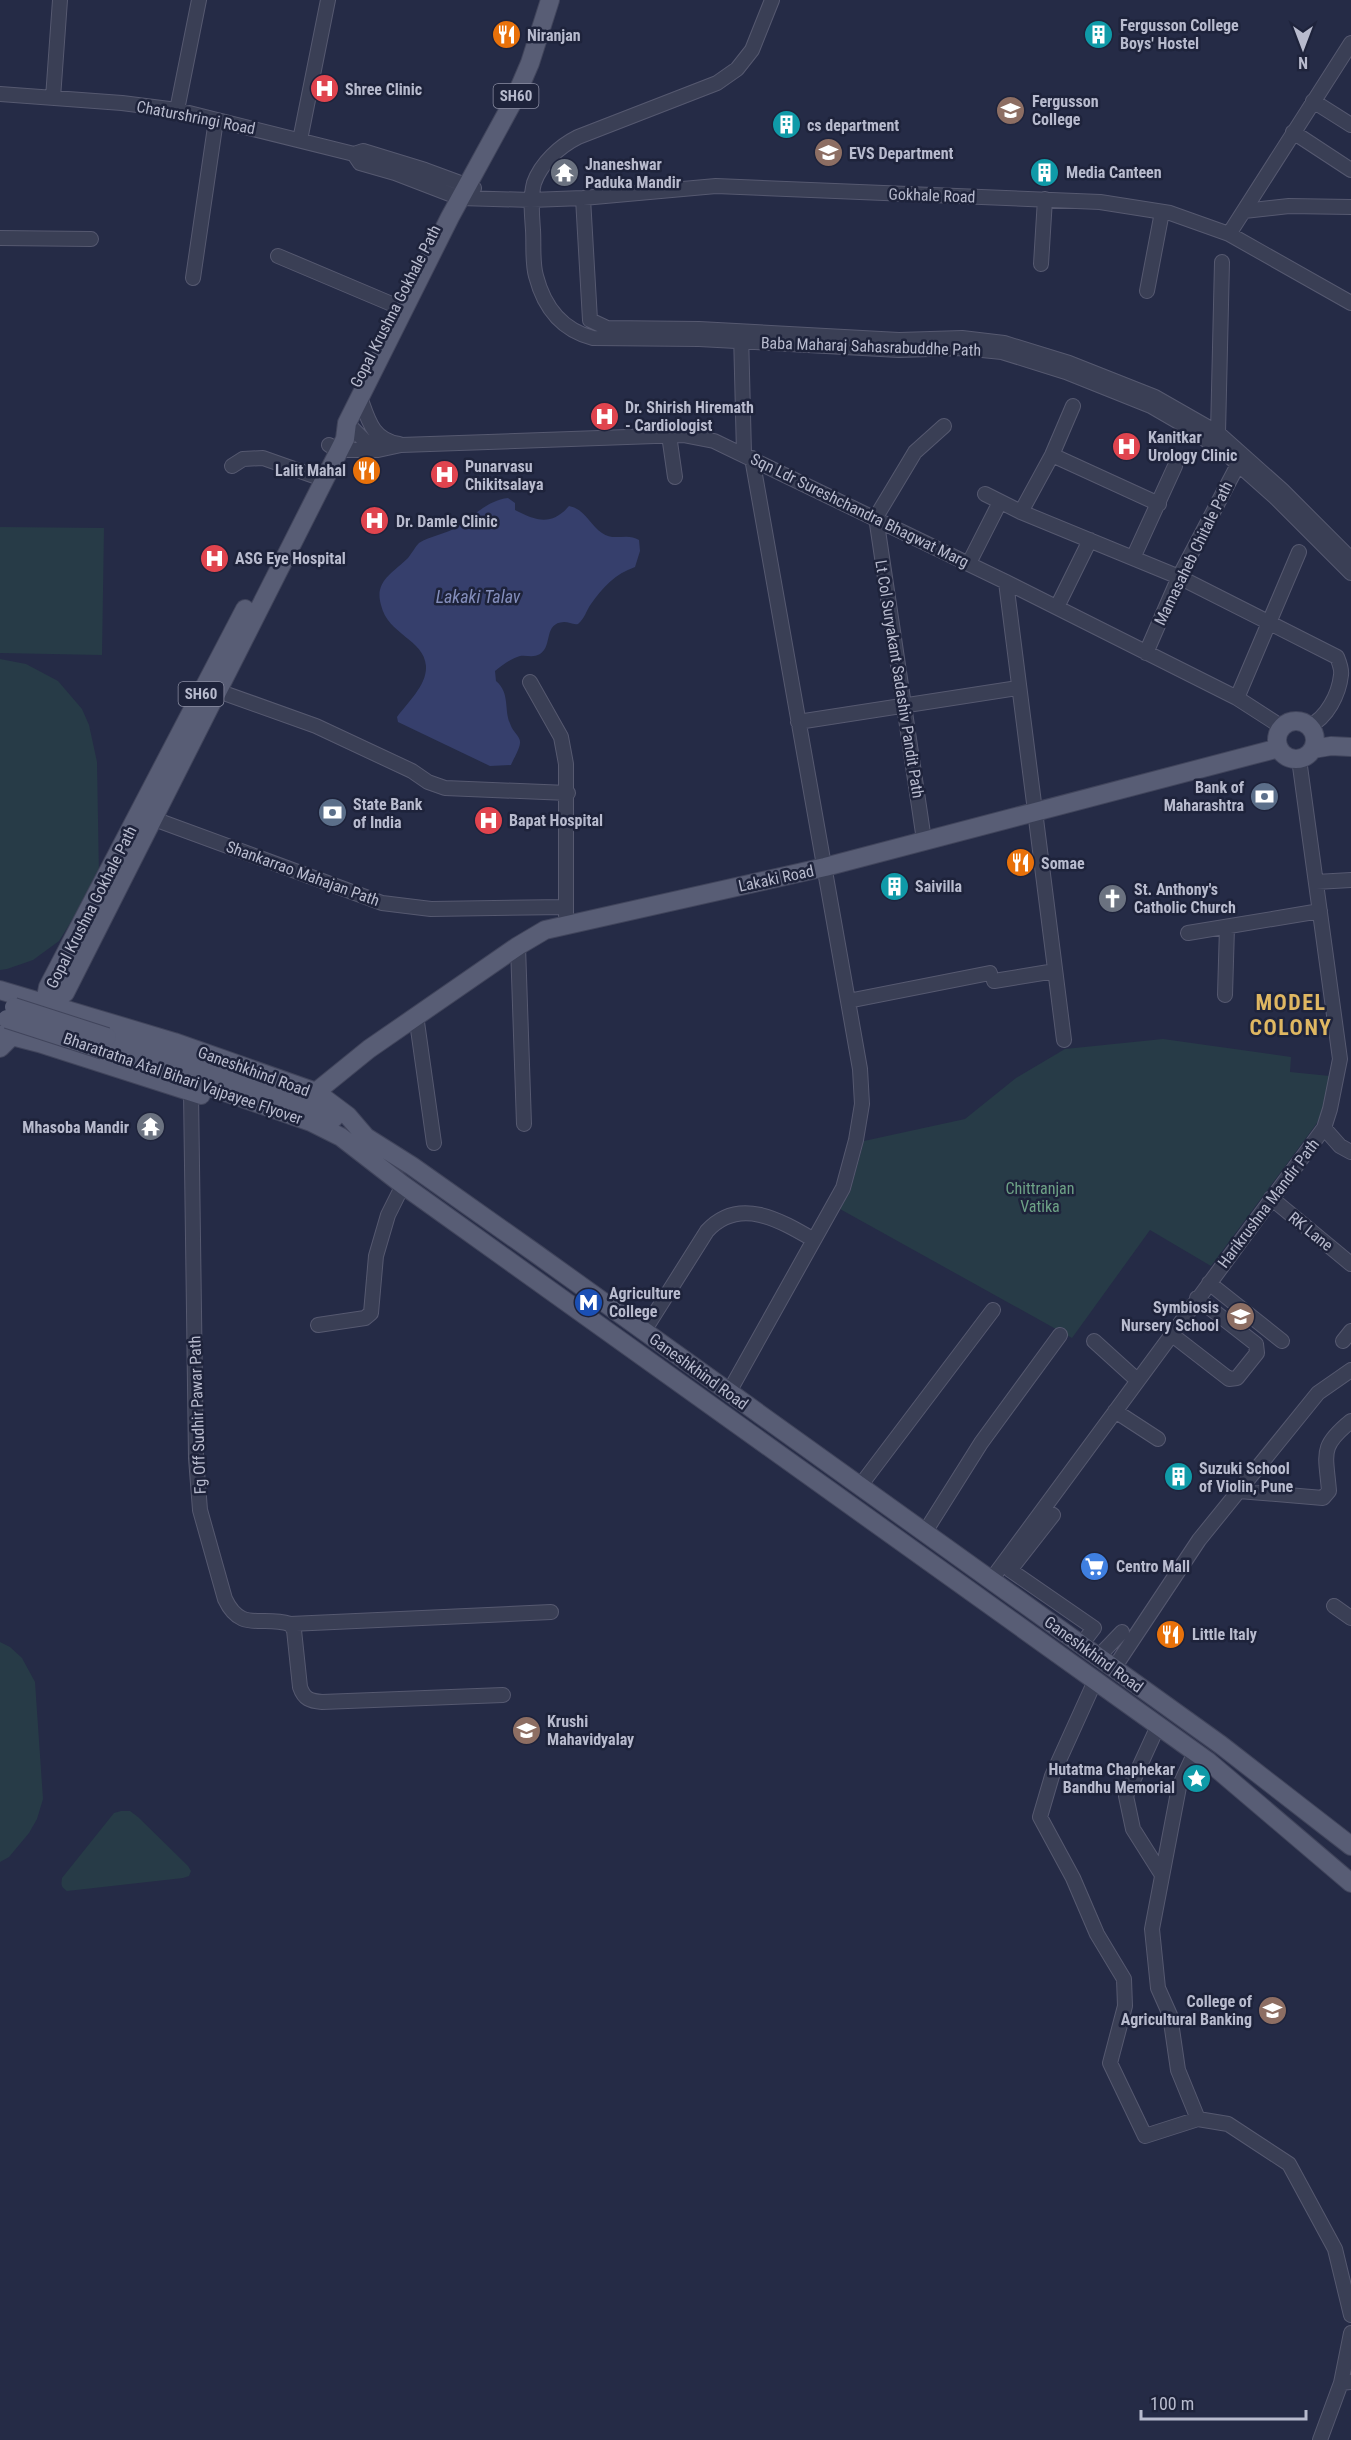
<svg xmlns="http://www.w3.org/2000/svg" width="1351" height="2440" font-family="'Roboto Condensed',sans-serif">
	<rect width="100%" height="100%" fill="#252b46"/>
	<path fill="#273b47" d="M0,527L104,528L102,655L0,653Z
		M0,659L26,664L58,681L82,709L89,725L97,762L99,877L59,941L33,960L7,969L0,970Z
		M1163,1039L1291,1057L1290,1072L1330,1076L1324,1106L1317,1123L1211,1266L1150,1230L1072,1338L840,1209L850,1192L864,1141L965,1119L1016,1078L1065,1049Z
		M0,1642L10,1647L22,1658L35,1682L43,1799L37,1819L29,1833L9,1857L0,1862Z
		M121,1811H130L138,1817L188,1866L191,1871L189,1876L183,1878L67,1891C61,1887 61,1885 62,1878L114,1813Z"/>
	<path fill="#363f6c" d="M508,498L515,503V510C536,521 552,526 569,506C585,509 590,525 602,533C614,542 627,532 639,540L640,551L635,567C615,574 603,587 591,604C586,611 585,618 578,624C573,625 569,622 564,622C543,623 553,646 540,654C533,658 527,655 520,656C512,658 502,665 495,671L496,681C511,694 503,710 511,726C513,732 521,737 520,743C520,748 513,760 511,765L490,766L398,722L397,717C408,702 427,685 426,666C424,639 388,635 381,605C374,581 393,573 408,558C412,553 415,547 419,543C430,536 446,534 457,527C474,516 488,500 508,498Z"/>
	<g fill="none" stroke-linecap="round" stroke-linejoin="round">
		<defs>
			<path id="minor" d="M772,0L752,50L737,69L717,83L578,137C560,146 541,163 534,183C530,198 532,215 533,230C534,244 532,262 536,276C544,307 562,330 593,338L699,339L899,350L962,348L1002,352L1066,372L1151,406L1189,428L1230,457L1275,497L1351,573
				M0,94L122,103L177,110L354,154L363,151L425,170L474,188
				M53,98L60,0
				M1313,101L1351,125
				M177,110L199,0
				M1293,132L1351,170
				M300,140L328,0
				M354,154L360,163L395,173L460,198L531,200L583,198L716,186L1100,202L1170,213L1229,234L1351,303
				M583,198L590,320L607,328L699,329L899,340L962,338L1004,343L1069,363L1155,397L1218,433L1282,490L1351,559
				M1244,211L1289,206L1351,207
				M1229,234L1351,43
				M0,238L91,239
				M278,256L394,305
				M1041,264L1045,199
				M193,278L216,120
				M1147,291L1162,212
				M741,333L744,454
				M360,397C368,419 372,440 399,444
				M347,423L364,440L378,450L401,445L683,435L714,441L1006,582L1237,698L1282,727
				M1218,433L1222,262
				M669,435L675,477
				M329,445L338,450H378
				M1052,455L1159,504
				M232,466L243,459L263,458L314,476
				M985,494L1021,512L1179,577L1337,657C1339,662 1342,669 1341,675C1339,694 1327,718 1309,726
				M1021,512L1052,455L1073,406
				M1133,558L1175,466
				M969,563L1000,502
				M1006,582L1064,1040
				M1057,607L1090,540
				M1146,653L1179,577L1242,457
				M530,682L561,737L566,764V916
				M218,691L316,726L412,771L428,782L445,788L568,793
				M1237,698L1299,552
				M798,722L1018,688
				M154,819L382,903L431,909L565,907
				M924,840L876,517L915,452L944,426
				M1316,882L1351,880
				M1188,933L1320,911
				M518,946L524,1124
				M994,981L1055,971
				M1225,995L1227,927
				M848,1001L990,973
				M416,1015L434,1143
				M191,1092L196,1458L200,1510L225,1599C241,1633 261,1615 290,1624L294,1630L300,1687C304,1699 310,1701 322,1702L503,1695
				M1324,1128L1340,1146L1351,1152
				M1271,1198L1351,1264
				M1209,1283L1282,1341
				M318,1325L365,1318L371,1313L376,1256L388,1215L403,1185
				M644,1331L707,1231C739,1196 780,1220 814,1240
				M1171,1334L1229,1379L1237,1378L1257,1353L1256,1344L1197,1298
				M1094,1341L1137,1380
				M1343,1341L1351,1331
				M729,1392L843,1188L856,1140L862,1104L860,1069L752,458
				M1115,1411L1158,1439
				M860,1486L993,1310
				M1239,1491L1323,1498L1329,1491C1326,1453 1319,1447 1351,1421
				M1043,1510L1053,1515L1010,1570L1094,1628L1081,1645
				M925,1532L981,1443L1060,1335
				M991,1580L1324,1128L1330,1109L1340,1059L1299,759
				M1334,1606L1351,1618
				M290,1624L551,1612
				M1098,1657L1122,1632
				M1114,1668L1199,1540L1318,1393L1351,1370
				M1095,1681L1052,1776L1040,1817L1073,1878L1097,1934L1124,1979L1125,2006L1110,2063L1145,2136L1198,2119
				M1158,1726L1126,1796L1133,1829L1162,1875
				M1195,1752L1179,1787L1152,1929L1158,1988L1170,2015L1178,2070L1198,2119L1228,2124L1289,2164L1335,2249L1351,2315
				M1341,2383L1351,2333
				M1320,2440L1341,2383L1351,2382"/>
			<path id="major" d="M1277 740a19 19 0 1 1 38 0a19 19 0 1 1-38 0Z
				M1313,749L1331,746L1351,747
				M0,990L174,1042L316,1092L348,1116L366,1137L412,1166L538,1255L1221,1745L1351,1846
				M45,1003L48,987L245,609
				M4,1034L39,1043L201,1095
				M107,1037L319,1108L334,1118
				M0,1048L45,1003L65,993L345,439L347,423L450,217L515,98L530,63L550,0
				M103,1050L311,1122L341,1137L403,1185L1209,1762L1351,1883
				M316,1092L369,1049L518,946L545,930L825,867L1279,748"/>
		</defs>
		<use href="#minor" stroke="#565970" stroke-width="16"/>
		<use href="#major" stroke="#41455c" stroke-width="20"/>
		<use href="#minor" stroke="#3a3f55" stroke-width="14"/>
		<use href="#major" stroke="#585d75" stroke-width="18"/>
		<defs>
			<path id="major-bridge" d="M14,1007L107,1037
				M7,1019L103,1050"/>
		</defs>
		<use href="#major-bridge" stroke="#41455c" stroke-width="20" stroke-linecap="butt"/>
		<use href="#major-bridge" stroke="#585d75" stroke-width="18"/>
	</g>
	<defs>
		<symbol id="building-disc" viewBox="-11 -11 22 22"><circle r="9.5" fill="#0f9aa8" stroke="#1e233b"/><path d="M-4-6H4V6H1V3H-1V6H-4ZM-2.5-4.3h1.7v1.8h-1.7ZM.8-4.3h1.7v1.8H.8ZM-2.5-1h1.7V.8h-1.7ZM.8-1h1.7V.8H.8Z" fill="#fff"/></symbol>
		<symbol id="restaurant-disc" viewBox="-11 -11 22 22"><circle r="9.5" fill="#e8710a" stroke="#1e233b"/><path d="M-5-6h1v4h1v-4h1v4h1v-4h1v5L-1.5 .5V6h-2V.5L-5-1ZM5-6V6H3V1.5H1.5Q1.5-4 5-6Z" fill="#fff"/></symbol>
		<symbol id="hospital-disc" viewBox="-11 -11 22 22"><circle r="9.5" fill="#e0444e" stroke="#1e233b"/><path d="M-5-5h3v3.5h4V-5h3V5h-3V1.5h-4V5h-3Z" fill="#fff"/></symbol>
		<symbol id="university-disc" viewBox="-11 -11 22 22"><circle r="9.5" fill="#8d6e63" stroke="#1e233b"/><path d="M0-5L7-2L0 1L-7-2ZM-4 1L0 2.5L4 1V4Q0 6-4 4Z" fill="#fff"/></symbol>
		<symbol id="temple-disc" viewBox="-11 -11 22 22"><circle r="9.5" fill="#6b7280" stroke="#1e233b"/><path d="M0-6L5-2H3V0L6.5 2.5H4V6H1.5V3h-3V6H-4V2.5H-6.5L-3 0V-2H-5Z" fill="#fff"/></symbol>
		<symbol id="bank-disc" viewBox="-11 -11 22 22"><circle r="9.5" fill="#5c6f8a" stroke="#1e233b"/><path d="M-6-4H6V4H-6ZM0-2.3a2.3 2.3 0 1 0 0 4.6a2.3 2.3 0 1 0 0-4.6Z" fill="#fff"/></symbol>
		<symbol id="church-disc" viewBox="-11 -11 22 22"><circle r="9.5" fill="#6b7280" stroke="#1e233b"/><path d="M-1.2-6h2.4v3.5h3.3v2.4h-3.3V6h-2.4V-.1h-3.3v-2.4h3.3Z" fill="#fff"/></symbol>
		<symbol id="metro-disc" viewBox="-11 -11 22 22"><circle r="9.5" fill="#1a4fb4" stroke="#1e233b"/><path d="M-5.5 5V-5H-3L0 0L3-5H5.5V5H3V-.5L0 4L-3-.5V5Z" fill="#fff"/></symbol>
		<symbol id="school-disc" viewBox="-11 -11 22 22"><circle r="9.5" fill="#8d6e63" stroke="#1e233b"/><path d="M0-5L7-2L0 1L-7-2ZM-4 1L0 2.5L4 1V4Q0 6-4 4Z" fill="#fff"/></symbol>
		<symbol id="supermarket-disc" viewBox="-11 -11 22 22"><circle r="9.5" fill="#3f7fe0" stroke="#1e233b"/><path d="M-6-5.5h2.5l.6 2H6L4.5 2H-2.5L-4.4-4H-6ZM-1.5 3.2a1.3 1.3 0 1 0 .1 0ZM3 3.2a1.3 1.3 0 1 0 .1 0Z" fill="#fff"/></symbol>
		<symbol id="sight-disc" viewBox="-11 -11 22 22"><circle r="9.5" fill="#0f9aa8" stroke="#1e233b"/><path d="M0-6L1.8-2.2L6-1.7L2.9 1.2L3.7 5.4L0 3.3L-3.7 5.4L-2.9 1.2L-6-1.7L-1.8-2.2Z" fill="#fff"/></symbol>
	</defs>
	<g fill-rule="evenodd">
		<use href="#building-disc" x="1082" y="18" width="33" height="33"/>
		<use href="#restaurant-disc" x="490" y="18" width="33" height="33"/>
		<use href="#hospital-disc" x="308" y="72" width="33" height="33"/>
		<use href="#university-disc" x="994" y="94" width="33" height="33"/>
		<use href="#building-disc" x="770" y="108" width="33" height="33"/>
		<use href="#university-disc" x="812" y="136" width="33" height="33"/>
		<use href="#building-disc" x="1028" y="156" width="33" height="33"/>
		<use href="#temple-disc" x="548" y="156" width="33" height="33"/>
		<use href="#hospital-disc" x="588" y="400" width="33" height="33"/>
		<use href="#hospital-disc" x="1110" y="430" width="33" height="33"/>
		<use href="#restaurant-disc" x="350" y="454" width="33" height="33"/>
		<use href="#hospital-disc" x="428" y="458" width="33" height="33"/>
		<use href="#hospital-disc" x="358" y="504" width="33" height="33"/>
		<use href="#hospital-disc" x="198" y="542" width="33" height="33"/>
		<use href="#bank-disc" x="1248" y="780" width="33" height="33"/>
		<use href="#bank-disc" x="316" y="796" width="33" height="33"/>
		<use href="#hospital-disc" x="472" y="804" width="33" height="33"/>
		<use href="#restaurant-disc" x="1004" y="846" width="33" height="33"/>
		<use href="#building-disc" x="878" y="870" width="33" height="33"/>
		<use href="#church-disc" x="1096" y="882" width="33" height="33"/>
		<use href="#temple-disc" x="134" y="1110" width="33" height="33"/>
		<use href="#metro-disc" x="572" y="1286" width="33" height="33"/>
		<use href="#school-disc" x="1224" y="1300" width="33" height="33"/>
		<use href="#building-disc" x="1162" y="1460" width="33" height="33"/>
		<use href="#supermarket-disc" x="1078" y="1550" width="33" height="33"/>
		<use href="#restaurant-disc" x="1154" y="1618" width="33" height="33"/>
		<use href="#university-disc" x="510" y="1714" width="33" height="33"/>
		<use href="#sight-disc" x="1180" y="1762" width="33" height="33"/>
		<use href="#university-disc" x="1256" y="1994" width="33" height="33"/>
	</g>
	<g text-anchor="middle" stroke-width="5" stroke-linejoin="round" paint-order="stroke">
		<g fill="#1e233b" stroke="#8a8da2" stroke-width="1.5">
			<rect x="493.5" y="84" width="45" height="24" rx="4.5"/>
			<rect x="178.5" y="682" width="45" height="24" rx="4.5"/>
		</g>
		<g font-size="15" font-weight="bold" fill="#b8bbce">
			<text x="516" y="101">SH60</text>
			<text x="201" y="699">SH60</text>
		</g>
		<g font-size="16" font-weight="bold" fill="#b8bbce" stroke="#1e233b" text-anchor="start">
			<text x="1120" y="31">Fergusson College<tspan x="1120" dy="18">Boys' Hostel</tspan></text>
			<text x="527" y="41">Niranjan</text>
			<text x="345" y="95">Shree Clinic</text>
			<text x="1032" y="107">Fergusson<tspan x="1032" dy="18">College</tspan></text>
			<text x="807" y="131">cs department</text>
			<text x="849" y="159">EVS Department</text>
			<text x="585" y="170">Jnaneshwar<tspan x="585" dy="18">Paduka Mandir</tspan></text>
			<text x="1066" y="178">Media Canteen</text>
			<text x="625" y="413">Dr. Shirish Hiremath<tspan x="625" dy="18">- Cardiologist</tspan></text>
			<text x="1148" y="443">Kanitkar<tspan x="1148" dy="18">Urology Clinic</tspan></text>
			<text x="465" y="472">Punarvasu<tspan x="465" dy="18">Chikitsalaya</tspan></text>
			<text x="346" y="476" text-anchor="end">Lalit Mahal</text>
			<text x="396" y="527">Dr. Damle Clinic</text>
			<text x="235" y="564">ASG Eye Hospital</text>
			<text x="1244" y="793" text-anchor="end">Bank of<tspan x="1244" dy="18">Maharashtra</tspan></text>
			<text x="353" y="810">State Bank<tspan x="353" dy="18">of India</tspan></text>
			<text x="509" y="826">Bapat Hospital</text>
			<text x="1041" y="869">Somae</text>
			<text x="915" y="892">Saivilla</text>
			<text x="1134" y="895">St. Anthony's<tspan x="1134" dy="18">Catholic Church</tspan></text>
			<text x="129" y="1133" text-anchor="end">Mhasoba Mandir</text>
			<text x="609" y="1299">Agriculture<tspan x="609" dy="18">College</tspan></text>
			<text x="1219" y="1313" text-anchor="end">Symbiosis<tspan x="1219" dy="18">Nursery School</tspan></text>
			<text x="1199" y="1474">Suzuki School<tspan x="1199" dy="18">of Violin, Pune</tspan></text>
			<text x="1116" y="1572">Centro Mall</text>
			<text x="1192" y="1640">Little Italy</text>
			<text x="547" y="1727">Krushi<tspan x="547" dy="18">Mahavidyalay</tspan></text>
			<text x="1175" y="1775" text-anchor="end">Hutatma Chaphekar<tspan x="1175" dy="18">Bandhu Memorial</tspan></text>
			<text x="1252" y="2007" text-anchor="end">College of<tspan x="1252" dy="18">Agricultural Banking</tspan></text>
		</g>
		<g font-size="16" fill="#b8bbce" stroke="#1e233b">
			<text transform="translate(196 117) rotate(11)" y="6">Chaturshringi Road</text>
			<text transform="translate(932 195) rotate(2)" y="6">Gokhale Road</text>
			<text transform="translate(395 306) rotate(-63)" y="6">Gopal Krushna Gokhale Path</text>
			<text transform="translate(871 346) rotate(2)" y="6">Baba Maharaj Sahasrabuddhe Path</text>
			<text transform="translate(860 510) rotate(26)" y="6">Sqn Ldr Sureshchandra Bhagwat Marg</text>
			<text transform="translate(1193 553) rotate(-64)" y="6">Mamasaheb Chitale Path</text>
			<text transform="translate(900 679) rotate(81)" y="6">Lt Col Suryakant Sadashiv Pandit Path</text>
			<text transform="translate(303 873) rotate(20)" y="6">Shankarrao Mahajan Path</text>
			<text transform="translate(776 878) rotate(-12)" y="6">Lakaki Road</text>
			<text transform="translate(91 907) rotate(-63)" y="6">Gopal Krushna Gokhale Path</text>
			<text transform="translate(254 1071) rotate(20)" y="6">Ganeshkhind Road</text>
			<text transform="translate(183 1078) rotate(19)" y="6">Bharatratna Atal Bihari Vajpayee Flyover</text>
			<text transform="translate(1268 1203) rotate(-53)" y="6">Harikrushna Mandir Path</text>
			<text transform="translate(1311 1231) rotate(39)" y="6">RK Lane</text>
			<text transform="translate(699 1371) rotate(36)" y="6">Ganeshkhind Road</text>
			<text transform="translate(197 1415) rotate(-92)" y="6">Fg Off Sudhir Pawar Path</text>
			<text transform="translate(1094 1654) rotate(36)" y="6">Ganeshkhind Road</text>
		</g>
		<g font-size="16" fill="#6da186" stroke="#1e233b">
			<text x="1040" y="1194">Chittranjan<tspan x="1040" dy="18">Vatika</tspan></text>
		</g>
		<g font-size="18" font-style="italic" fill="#848ebc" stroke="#1e233b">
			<text x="478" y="603">Lakaki Talav</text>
		</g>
		<g font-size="22" font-weight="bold" letter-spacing="1.5" fill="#dfb762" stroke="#1e233b">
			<text x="1291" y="1010">MODEL<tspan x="1291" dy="25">COLONY</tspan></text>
		</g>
	</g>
	<g transform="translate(1303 48) rotate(180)" stroke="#1e233b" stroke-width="4.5" paint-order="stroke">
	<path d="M0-4.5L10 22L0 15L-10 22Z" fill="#b8bbce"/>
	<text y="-9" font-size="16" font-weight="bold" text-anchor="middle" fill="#b8bbce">N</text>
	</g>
	<path d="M1141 2410v9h165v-9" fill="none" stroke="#b8bbce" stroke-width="3"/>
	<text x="1150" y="2410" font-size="18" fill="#b8bbce" stroke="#1e233b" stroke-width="4.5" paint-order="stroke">100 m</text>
</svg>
